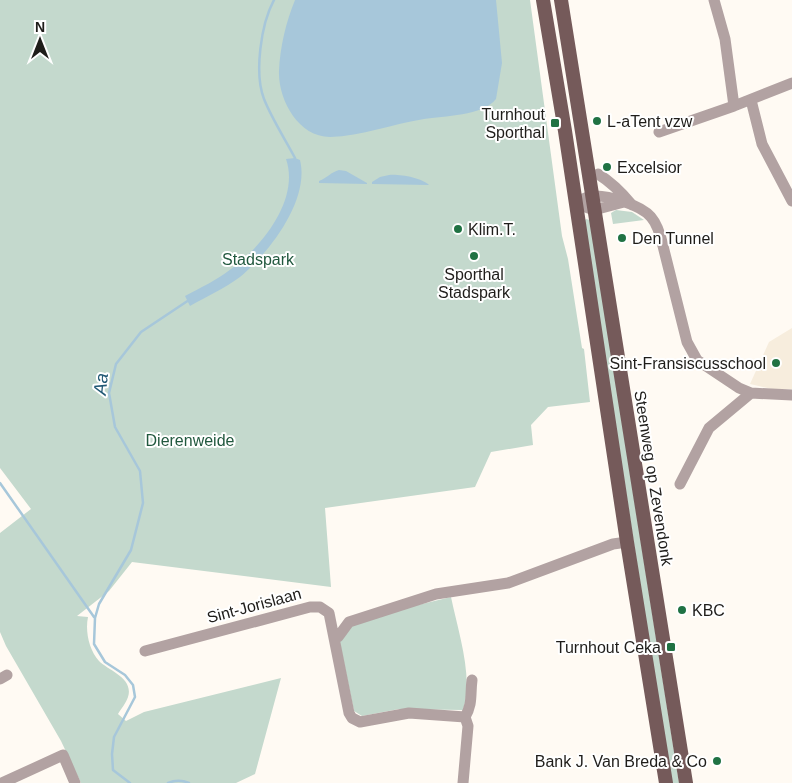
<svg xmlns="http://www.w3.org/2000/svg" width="792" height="783" font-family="Arial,sans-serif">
	<rect width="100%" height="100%" fill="#fffaf3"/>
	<path fill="#f7eddd" d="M792,328V389H772L750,384L769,342Z"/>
	<path fill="#c4d9cd" d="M0,0H530L562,236L568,259L582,348L584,349L590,402L548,407L531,425L533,445L491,452L475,487L325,508L331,587L132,562L109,591L77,616L88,617C85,631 89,650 99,661C109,671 134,678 128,697C126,703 121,709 118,714L126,721L144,712L281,678L255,774L236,783H81L61,741L6,646L0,632V533L31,509L0,468Z
		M616,210L632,212L644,220L613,224L611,213Z
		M586,219L590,220L679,783H671L584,221Z
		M451,597C458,631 474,678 463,710L399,709L362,716L354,711L339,639L348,628L364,618Z"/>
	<path fill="#a7c7da" d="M295,0H496L502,63L496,99C483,116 443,116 424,119C392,124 362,136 330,137C298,137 278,99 279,71C280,47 286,22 295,0Z
		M295,158L300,160C310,200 269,253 240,277C225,288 206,297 190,306L185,296C200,288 217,280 231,269C262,247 300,199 286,159Z
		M339,170L346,171L367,183V184L319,183V181C327,178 331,172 339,170Z
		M389,175C400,174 422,178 429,185L372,184V182L380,177Z"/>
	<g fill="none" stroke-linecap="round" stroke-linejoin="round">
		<path stroke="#a7c7da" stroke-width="2.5" d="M274,0C261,24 254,73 264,99C272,119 285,139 295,158V161
			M0,483L94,617
			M130,783L113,770L112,754L114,737L135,697L133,685L125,675L105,662L94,644L95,618L99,604L131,550L143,503L140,471L115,427L109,393L116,364L141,332L189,300
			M168,783C175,780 182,780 189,783"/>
		<path stroke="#b2a2a2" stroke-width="11" d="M714,0L725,39L734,106
			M751,100L762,144L792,201
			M659,132L734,106L792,83
			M598,174C611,182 622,193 632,205
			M575,203C581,200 587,196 593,196C608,195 641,205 651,217C658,225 661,237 663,246L687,342L697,360L739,388L751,393L792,395
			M575,203L594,210L624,202
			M680,484L709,428L751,393
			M334,638L338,637L349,622L436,594L508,583L613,544L627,542
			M145,651L310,607H320L329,613L349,713L352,718L360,722L409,713L465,717L468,726L463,783
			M0,679L7,675
			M465,717C473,703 470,695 472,680
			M2,783L63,755L75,783"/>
		<path stroke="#755a5a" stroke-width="14" d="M543,0L565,131L627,542L666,783
			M561,0L686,783"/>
	</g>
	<g fill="#207243" stroke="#fff" stroke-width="2">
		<circle cx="597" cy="121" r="5"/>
		<rect x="550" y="118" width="10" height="10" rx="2.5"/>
		<circle cx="607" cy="167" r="5"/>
		<circle cx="458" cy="229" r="5"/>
		<circle cx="622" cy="238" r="5"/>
		<circle cx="474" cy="256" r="5"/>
		<circle cx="776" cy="363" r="5"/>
		<circle cx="682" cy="610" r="5"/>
		<rect x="666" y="642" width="10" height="10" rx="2.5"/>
		<circle cx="717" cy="761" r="5"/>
	</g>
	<g text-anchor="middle" stroke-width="4" stroke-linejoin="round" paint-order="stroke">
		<g font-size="16" fill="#1f1d1a" stroke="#fff" text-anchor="start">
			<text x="545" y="120" text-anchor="end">Turnhout<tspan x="545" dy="18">Sporthal</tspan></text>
			<text x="607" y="127">L-aTent vzw</text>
			<text x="617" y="173">Excelsior</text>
			<text x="468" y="235">Klim.T.</text>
			<text x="632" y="244">Den Tunnel</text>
			<text x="474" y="280" text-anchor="middle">Sporthal<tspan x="474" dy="18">Stadspark</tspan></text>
			<text x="766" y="369" text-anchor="end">Sint-Fransiscusschool</text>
			<text x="692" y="616">KBC</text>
			<text x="661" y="653" text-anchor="end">Turnhout Ceka</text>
			<text x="707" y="767" text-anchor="end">Bank J. Van Breda &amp; Co</text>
		</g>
		<g font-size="16" fill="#21583e" stroke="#fff">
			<text x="258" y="265">Stadspark</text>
			<text x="190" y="446">Dierenweide</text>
		</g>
		<g font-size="16" fill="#1f1d1a" stroke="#fff">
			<text transform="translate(654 478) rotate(81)" y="6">Steenweg op Zevendonk</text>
			<text transform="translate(254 605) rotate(-15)" y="6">Sint-Jorislaan</text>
		</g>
		<g font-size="18" font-style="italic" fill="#225975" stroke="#fff">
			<text transform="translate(101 384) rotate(-84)" y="6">Aa</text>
		</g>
	</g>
	<g transform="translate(40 40)" stroke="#ffffff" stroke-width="4" paint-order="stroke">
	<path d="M0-4L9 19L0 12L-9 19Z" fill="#1f1d1a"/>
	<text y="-8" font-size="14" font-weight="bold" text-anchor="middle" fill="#1f1d1a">N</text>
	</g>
</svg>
